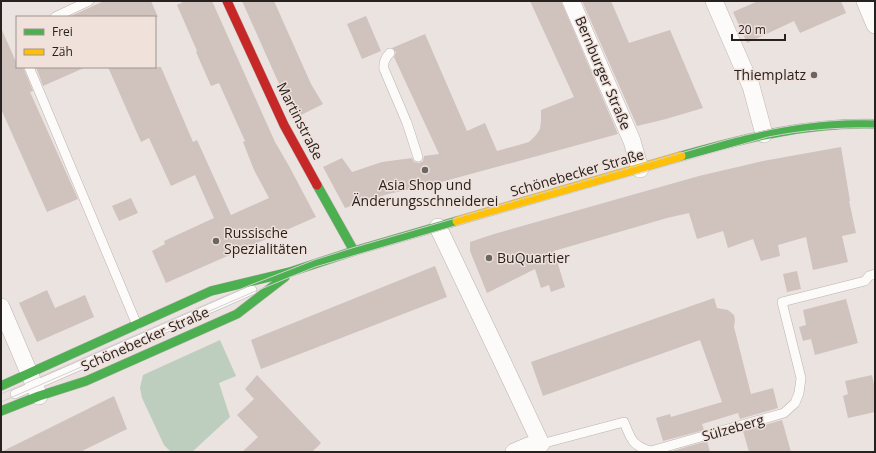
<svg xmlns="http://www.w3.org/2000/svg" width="876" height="453" font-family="'Open Sans',sans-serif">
	<rect width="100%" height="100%" fill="#ebe3e0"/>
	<path fill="#bdcebe" d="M220,340L236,376L219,383L230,417L192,452H171L164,445L142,398L140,388L143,375Z"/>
	<path fill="#d0c2bd" d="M104,1H151L158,17H69Z
		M185,1H212L275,142L289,166L316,217L166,283L152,251L165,244L164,241L214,218L195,175L171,186L149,138L141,142L108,67H161L193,142L197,140L231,215L269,198L254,170L243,142L245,141L219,83L211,86L196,52L197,51L177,5Z
		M242,1H274L311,84L323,104L297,117L284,95Z
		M530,1H561L618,134L434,184L388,194L345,208L323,167L342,158L352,172L382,162L412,158L414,162L419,163L423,161L424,156L439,154L394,57L396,52L392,48L425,34L467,131L485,123L497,151L529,142L536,135L540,129L541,121V110L574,97Z
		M582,1H611L629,43L670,30L703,108L666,119L637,126Z
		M758,1H841L846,13L800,33L794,21L747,43L733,12Z
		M366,16L381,51L362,59L347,24Z
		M1,28L17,64V67H23L33,91L30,92L78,199L47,212L1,109Z
		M36,67H86L43,86Z
		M841,147L850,201H849L856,233L842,236L848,262L813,270L806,237L778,245L780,256L761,261L753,239L728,248L723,231L697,239L689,213L667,218L554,251L565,287L551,292L549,285L541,288L535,269L487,293L470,251V242L494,234L699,176L763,161Z
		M131,198L138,213L119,221L112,206Z
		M435,266L447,297L261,369L251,340Z
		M797,271L801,289L787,292L783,274Z
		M47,290L55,308L85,295L94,317L37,342L19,303Z
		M714,298L717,308L728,310L734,315L735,320L734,327L751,394L773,388L778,408L740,419L738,413L702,424L704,430L663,441L656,418L670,414L671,417L722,402L700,340L543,396L531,362Z
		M846,299L858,343L815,355L811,339L803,341L799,327L806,325L803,310Z
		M257,375L321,443L312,452H242L258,437L237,415L254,399L245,389Z
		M872,375L875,389V412L848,418L843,396L848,394L845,381Z
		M114,396L127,429L80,452H1Z
		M782,420L791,452H749L743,431Z
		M707,441L710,452H669Z"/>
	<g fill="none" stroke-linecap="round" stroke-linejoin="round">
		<defs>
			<path id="lane" d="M55,17L89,1
				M390,53C385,58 383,62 384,69L407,123L418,157
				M29,67L137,325
				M15,394L252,290
				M541,444L624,422C631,439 632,446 651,451L784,413L795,403L799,393L801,378L782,302L865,281L869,276L875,274"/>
			<path id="street" d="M571,1L632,141L640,169
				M714,1L751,86L764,134
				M865,1L875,25
				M438,227L502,361L541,444L528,446L514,452
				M1,307L39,396"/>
			<path id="fast" d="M681,156C745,138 808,122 875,124
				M317,185L354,251
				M1,386L211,291L290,272L354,251L457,221
				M1,411L39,396L86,381L237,314L285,277"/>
			<path id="slow" d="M457,221L681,156"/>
			<path id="jam" d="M227,1L284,125L317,185"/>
		</defs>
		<use href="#lane" stroke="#bab3b1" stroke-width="10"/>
		<use href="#street" stroke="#bab3b1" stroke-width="18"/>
		<use href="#fast" stroke="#bab3b1" stroke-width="10"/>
		<use href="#slow" stroke="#bab3b1" stroke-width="10"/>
		<use href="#jam" stroke="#bab3b1" stroke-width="10"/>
		<use href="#lane" stroke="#fcfbfa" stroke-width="9"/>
		<use href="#street" stroke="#fcfbfa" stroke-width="17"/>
		<use href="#fast" stroke="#4caf50" stroke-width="9"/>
		<use href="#slow" stroke="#ffc107" stroke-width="9"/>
		<use href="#jam" stroke="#c62828" stroke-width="9"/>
		<path stroke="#d3d1d1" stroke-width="1" d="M1,394L248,286L314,260L352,248L726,140C776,127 823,118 875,120
			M1,402L251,293L315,267L472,221L768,137C804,130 839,127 875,128"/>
	</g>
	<g fill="#6c6663" stroke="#f0e1db" stroke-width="1.5">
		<circle cx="814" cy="75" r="4"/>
		<circle cx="425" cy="170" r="4"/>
		<circle cx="216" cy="241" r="4"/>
		<circle cx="489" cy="258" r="4"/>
	</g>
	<g text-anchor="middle" stroke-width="3" stroke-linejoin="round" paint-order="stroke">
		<g font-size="14" fill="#272220" stroke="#f0e1db">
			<text transform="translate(603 73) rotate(67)" y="5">Bernburger Straße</text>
			<text transform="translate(300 121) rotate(63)" y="5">Martinstraße</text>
			<text transform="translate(577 173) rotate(-16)" y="5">Schönebecker Straße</text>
			<text transform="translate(145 339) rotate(-24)" y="5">Schönebecker Straße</text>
			<text transform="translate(733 428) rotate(-16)" y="5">Sülzeberg</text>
		</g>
		<g font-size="14" fill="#272220" stroke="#f0e1db" text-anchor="start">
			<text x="806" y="80" text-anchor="end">Thiemplatz</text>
			<text x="425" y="190" text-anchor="middle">Asia Shop und<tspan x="425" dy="16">Änderungsschneiderei</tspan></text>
			<text x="224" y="238">Russische<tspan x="224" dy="16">Spezialitäten</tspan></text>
			<text x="497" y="263">BuQuartier</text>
		</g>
	</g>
	<rect width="876" height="453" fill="none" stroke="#272220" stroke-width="4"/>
	<rect x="16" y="16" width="140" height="52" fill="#f0e1db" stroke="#a09590"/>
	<rect x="24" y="29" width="20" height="6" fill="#4caf50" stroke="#a09590"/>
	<text x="52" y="36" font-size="12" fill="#272220">Frei</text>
	<rect x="24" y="49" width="20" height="6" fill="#ffc107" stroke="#a09590"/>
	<text x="52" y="56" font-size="12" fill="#272220">Zäh</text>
	<path d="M732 34v6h53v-6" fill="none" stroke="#272220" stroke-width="2"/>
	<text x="738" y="34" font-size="12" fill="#272220" stroke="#f0e1db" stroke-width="3" paint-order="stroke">20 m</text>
</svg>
